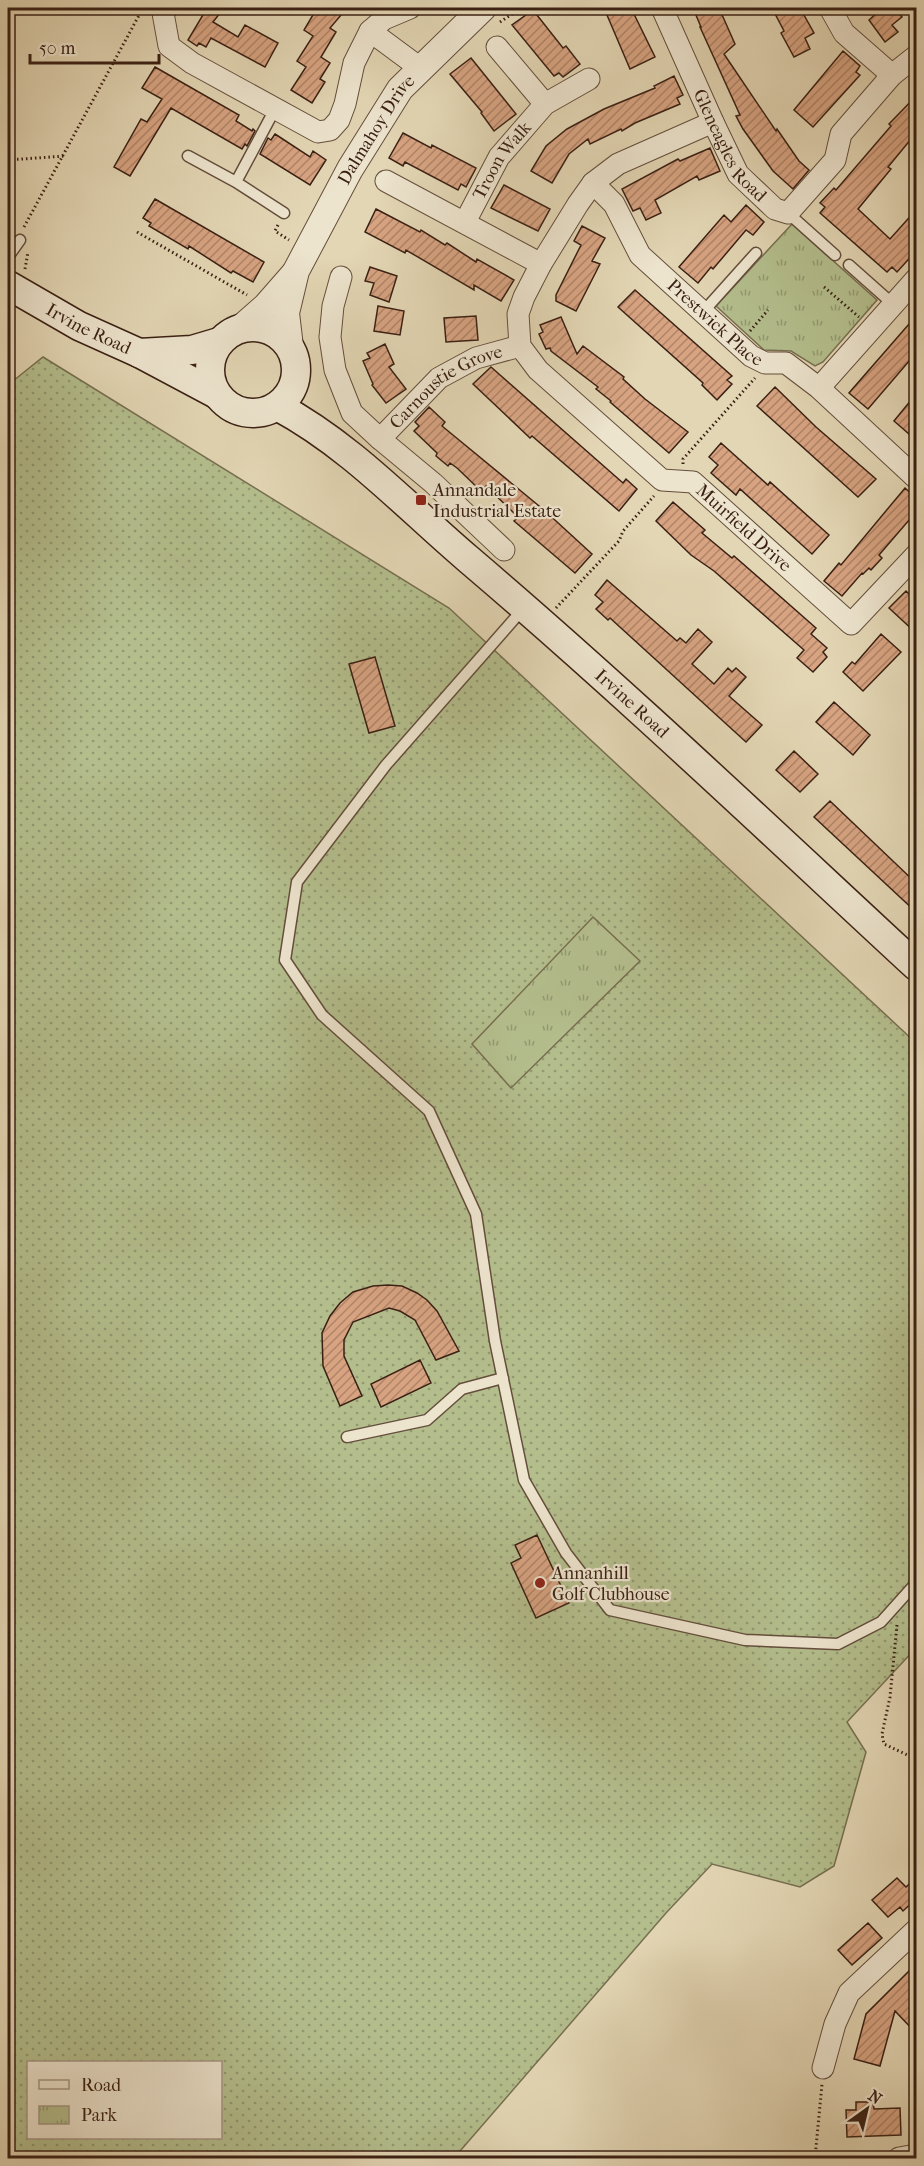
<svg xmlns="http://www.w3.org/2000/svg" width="924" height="2166" font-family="'IM FELL French Canon',serif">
	<defs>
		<pattern id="grass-dots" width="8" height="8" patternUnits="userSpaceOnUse" patternTransform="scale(1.5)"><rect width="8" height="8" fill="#b4be8d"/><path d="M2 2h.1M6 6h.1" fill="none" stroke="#939a72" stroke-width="1.8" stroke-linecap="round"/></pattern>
		<pattern id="park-tufts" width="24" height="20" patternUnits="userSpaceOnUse" patternTransform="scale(1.5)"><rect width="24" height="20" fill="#b4be8d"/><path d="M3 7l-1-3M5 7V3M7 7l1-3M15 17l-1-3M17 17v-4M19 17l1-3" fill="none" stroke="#939a72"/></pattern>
		<pattern id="building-hatch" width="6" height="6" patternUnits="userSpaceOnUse" patternTransform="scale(1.5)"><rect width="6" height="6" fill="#d7a381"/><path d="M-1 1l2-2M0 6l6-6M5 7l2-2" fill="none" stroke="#af8468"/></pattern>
	</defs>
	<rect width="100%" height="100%" fill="#e3d6b4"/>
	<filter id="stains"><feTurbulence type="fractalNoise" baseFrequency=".00333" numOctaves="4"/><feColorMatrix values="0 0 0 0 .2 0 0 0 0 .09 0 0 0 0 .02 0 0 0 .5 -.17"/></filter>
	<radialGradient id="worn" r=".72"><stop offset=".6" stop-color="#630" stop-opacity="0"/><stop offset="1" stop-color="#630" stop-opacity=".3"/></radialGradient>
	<path fill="url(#grass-dots)" stroke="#776f50" stroke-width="1.5" fill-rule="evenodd" d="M43,357L449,608L916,1043V1648L847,1722L866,1752L834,1866L800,1887L712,1864L666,1913L454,2158H8V385ZM28,2062H220V2138H28Z"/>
	<path fill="url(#park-tufts)" stroke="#776f50" stroke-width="1.5" d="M792,224L877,300L823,362L815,366L791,351L764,350L716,306Z
		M593,917L640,961L511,1088L472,1044Z"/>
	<path fill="url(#building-hatch)" stroke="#3a2014" stroke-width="1.5" d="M207,8H224L213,22L238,37L245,25L278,43L265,67L211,38L206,47L199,43L197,46L188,40Z
		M317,8H347L330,28L336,32L321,57L330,63L320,79L325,82L312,103L291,90L306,67L297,61L313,36L304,30Z
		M604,8H631L655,57L630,69Z
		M693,8H719L735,44L724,54L776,131L777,129L799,161L809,170L793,189L773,171L743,129L736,116L740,115L700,27H701Z
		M772,8H800L814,33L805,38L810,49L794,57L781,33L784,31Z
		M882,8H894L902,17L892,25L898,32L885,42L869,20Z
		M533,10L563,48L566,46L580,64L563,77L559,73L554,76L512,25Z
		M843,51L860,66L856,72L860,75L813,127L794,110Z
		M471,58L516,114L494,131L481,113L482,112L450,74Z
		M155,67L239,115L236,121L252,131L253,129L255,131L247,146L245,144L242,149L171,108L130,176L114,167L141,119L147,122L162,99L142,88Z
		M674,76L683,95L677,98L680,104L635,123L622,131L621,129L590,144L588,139L569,154L552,183L531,171L546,146L567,129L604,109L655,88L654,86Z
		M916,96V133L888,167L891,169L858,209L890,239L916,210V251L897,272L892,267L887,272L820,213L825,207L820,203L834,188L836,190L891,126L889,124Z
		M403,133L431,148L432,145L476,168L466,187L461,184L458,190L405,162L403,166L389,158Z
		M275,134L310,157L313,151L326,160L310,185L260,154L268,138L271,140Z
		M710,148L720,171L699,180L697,176L655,200L661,213L646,220L640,208L633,211L622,189L678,159L680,161Z
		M504,185L550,209L538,231L491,208Z
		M155,199L264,262L253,282L233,271L231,273L189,246L188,249L149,226L151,223L143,218Z
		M746,205L764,222L753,235L746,230L713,269L711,267L698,283L679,267L724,215L731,222Z
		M376,209L420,232L421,230L445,245L447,243L476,262L477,259L514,280L501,301L474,285V290L406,250L405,253L365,232Z
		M582,226L605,238L592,261L600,264L576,311L556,301V295L581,245L574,241Z
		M370,267L397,276L389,302L370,295L374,283L365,281Z
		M635,290L732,376L727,380L732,384L717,400L702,385L703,383L618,307Z
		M378,306L404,311L400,335L374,331Z
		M476,316L478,340L446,342L444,318Z
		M916,316V353L868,409L849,393Z
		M561,317L577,354L583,346L624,377L623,379L645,399L688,432L669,453L610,402L611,401L596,389L598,387L551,351L550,348L546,349L539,334L543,332L540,325Z
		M385,344L394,364L389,367L406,389L386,403L372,385L373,384L363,361L370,358L367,353Z
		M491,367L623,483L626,479L637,489L619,511L532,436L530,438L473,384Z
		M775,387L816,427L876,479L858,497L757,406Z
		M916,394V440L894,421Z
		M429,407L445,422L442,426L544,510L592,554L575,573L514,521L518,517L486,486L481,491L457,468L450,463L448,466L436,456L437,453L414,431L419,426L415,422Z
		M721,443L768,485L770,482L829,535L812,554L740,489L736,495L711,473L718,465L709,457Z
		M905,488L916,498V512L879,555L882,558L871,570L869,568L863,574L862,573L842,596L824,581L839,563L841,565Z
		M673,502L705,530L702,533L732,558L734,556L816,628L811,634L827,648L823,652L827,657L813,672L797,658L804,650L714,571L691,555L656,521Z
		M607,580L677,641L680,638L686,643L698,629L712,642L692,664L714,684L728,668L732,672L736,668L746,677L729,696L762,725L746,742L610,618L608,620L596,609L603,602L595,595Z
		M906,591L916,601V633L889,608Z
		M881,634L901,652L863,691L843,672L852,662L855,664Z
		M375,657L395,726L369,733L349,664Z
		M834,702L870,735L853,755L816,722Z
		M794,751L818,774L800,792L776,770Z
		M830,801L916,883V912L814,817Z
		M388,1285L402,1286L417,1293L427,1300L437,1311L459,1351L436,1360L415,1320L400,1311L389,1308L353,1322L344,1340V1356L362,1396L340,1406L323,1366L322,1333L330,1316L340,1303L353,1292L373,1286Z
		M420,1360L431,1383L381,1407L371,1384Z
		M537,1535L569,1603L536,1618L511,1563L521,1558L515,1545Z
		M897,1878L906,1887L916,1878V1899L903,1911L900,1907L888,1917L872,1900Z
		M868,1923L882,1938L852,1965L838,1950Z
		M916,1964V2033L895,2011L880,2066L854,2059L866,2014Z
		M856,2102H873L874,2109L900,2108L901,2135L847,2137L846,2110H856Z"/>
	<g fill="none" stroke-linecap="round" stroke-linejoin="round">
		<defs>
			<path id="service" d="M188,156L236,182L284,213
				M236,182L275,109
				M788,213L835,255
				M8,257L20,240
				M849,265L894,305
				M703,312L756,253
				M523,609L386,765L297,882L285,960L322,1015L429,1111L476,1214L495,1341L524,1480L566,1553L610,1610L745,1640L838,1644L881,1622L916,1583
				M347,1437L427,1420L462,1389L503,1378"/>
			<g id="minor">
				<path d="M167,8L163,13L169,46L192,63L318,132L330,130L339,120L345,104L354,63L370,31L384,19L410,8"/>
				<path id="s1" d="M662,8L713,122L738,174L775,209L788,213L835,160L841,134L892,75L916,56"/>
				<path d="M830,8L844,33L892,75"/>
				<path d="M370,31L420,68"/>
				<path d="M497,47L545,104"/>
				<path id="s2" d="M713,122L618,164L593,183L578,204L541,264L524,297L518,314L520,346L538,370L662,480L693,482L851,624L916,555"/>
				<path d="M386,181L541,264"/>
				<path id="s3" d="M593,183L614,204L640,255L751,356L765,363H786L819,388L916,478"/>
				<path id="s4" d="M465,222L499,157L545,104L589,79"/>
				<path d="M341,277L333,306L330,337L335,370L352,413L380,439L433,483L504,550"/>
				<path d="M819,388L916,279"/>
				<path id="s5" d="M380,439L439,378L476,358L520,346"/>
				<path d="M823,2068L835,2024L849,1993L916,1930"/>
				<path d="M899,2158L916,2155"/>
			</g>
			<g id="tertiary">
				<path d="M241,328L266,306L294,274"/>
				<path id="s6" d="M290,347L286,313L296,271L350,169L400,89L483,8"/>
			</g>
			<g id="secondary">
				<path id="s7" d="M8,285L79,326L139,353L216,394"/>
				<circle cx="253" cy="370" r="43"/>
				<path d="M139,353L192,350L219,342"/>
				<path id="s8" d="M277,406C350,445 405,505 467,558C621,689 768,829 916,966"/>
			</g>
		</defs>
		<use href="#service" stroke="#644e3c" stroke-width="13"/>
		<use href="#minor" stroke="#644e3c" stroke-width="23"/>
		<use href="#tertiary" stroke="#644e3c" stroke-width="28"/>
		<use href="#secondary" stroke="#3a2014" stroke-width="31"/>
		<path stroke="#3a2014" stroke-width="3" stroke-dasharray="1.5 3" stroke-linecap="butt" d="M500,22L521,8
			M8,160L65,156
			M278,225L275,231L289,240
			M24,227L143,8
			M137,232L247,295
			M25,269L28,252
			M824,287L859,317
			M750,331L768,310
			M683,464V459L755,378
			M556,608L619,541L623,531L654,496
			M897,1625L890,1697L882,1734L884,1744L916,1759
			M815,2158L822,2084"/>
		<use href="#service" stroke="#ede4ce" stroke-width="10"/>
		<use href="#minor" stroke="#ede4ce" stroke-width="21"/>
		<use href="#tertiary" stroke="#ede4ce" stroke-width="26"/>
		<use href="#secondary" stroke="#ede4ce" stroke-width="28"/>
	</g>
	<g fill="#8f2418" stroke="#ede4ce" stroke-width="2">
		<rect x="415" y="494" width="12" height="12" rx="3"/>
		<circle cx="540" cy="1583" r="6"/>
	</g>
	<g text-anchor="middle" stroke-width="4.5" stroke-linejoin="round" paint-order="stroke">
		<g font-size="18" fill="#3a2014" stroke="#ede4ce">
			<text dy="6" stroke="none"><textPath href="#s6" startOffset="240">Dalmahoy Drive</textPath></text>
			<text dy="6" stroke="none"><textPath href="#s1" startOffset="154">Gleneagles Road</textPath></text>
			<text dy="6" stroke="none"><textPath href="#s4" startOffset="72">Troon Walk</textPath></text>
			<text dy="6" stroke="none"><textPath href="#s3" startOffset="188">Prestwick Place</textPath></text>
			<text dy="6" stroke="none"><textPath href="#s7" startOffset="92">Irvine Road</textPath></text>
			<text dy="6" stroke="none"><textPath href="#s5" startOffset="86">Carnoustie Grove</textPath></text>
			<text dy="6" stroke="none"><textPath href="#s2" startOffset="614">Muirfield Drive</textPath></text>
			<text dy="6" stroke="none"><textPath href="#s8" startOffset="464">Irvine Road</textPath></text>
		</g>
		<g font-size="18" fill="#3a2014" stroke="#ede4ce" text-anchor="start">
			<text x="433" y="496">Annandale<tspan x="433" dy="21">Industrial Estate</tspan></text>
			<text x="552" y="1579">Annanhill<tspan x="552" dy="21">Golf Clubhouse</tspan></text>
		</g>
	</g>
	<rect width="924" height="2166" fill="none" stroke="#e3d6b4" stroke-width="30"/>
	<rect x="9" y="9" width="906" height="2148" fill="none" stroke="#3a2014" stroke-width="3"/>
	<rect x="15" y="15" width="894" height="2136" fill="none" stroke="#3a2014" stroke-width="1.5"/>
	<rect x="27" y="2061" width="195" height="78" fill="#ede4ce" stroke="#a59684" stroke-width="1.5"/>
	<rect x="39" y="2080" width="30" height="9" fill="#ede4ce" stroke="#a59684" stroke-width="1.5"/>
	<text x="81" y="2091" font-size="18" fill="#3a2014">Road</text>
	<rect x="39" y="2106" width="30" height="18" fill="url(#park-tufts)" stroke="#a59684" stroke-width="1.5"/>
	<text x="81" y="2121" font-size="18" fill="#3a2014">Park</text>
	<g transform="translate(867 2109) rotate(34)" stroke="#ede4ce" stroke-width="4.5" paint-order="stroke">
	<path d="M0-4.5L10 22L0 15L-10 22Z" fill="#3a2014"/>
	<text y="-9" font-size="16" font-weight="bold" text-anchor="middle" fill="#3a2014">N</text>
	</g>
	<path d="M30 54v9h129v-9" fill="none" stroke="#3a2014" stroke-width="3"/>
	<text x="39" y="54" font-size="18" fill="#3a2014" stroke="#ede4ce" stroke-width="4.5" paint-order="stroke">50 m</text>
	<rect width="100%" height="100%" filter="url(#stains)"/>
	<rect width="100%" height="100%" fill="url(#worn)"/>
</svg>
